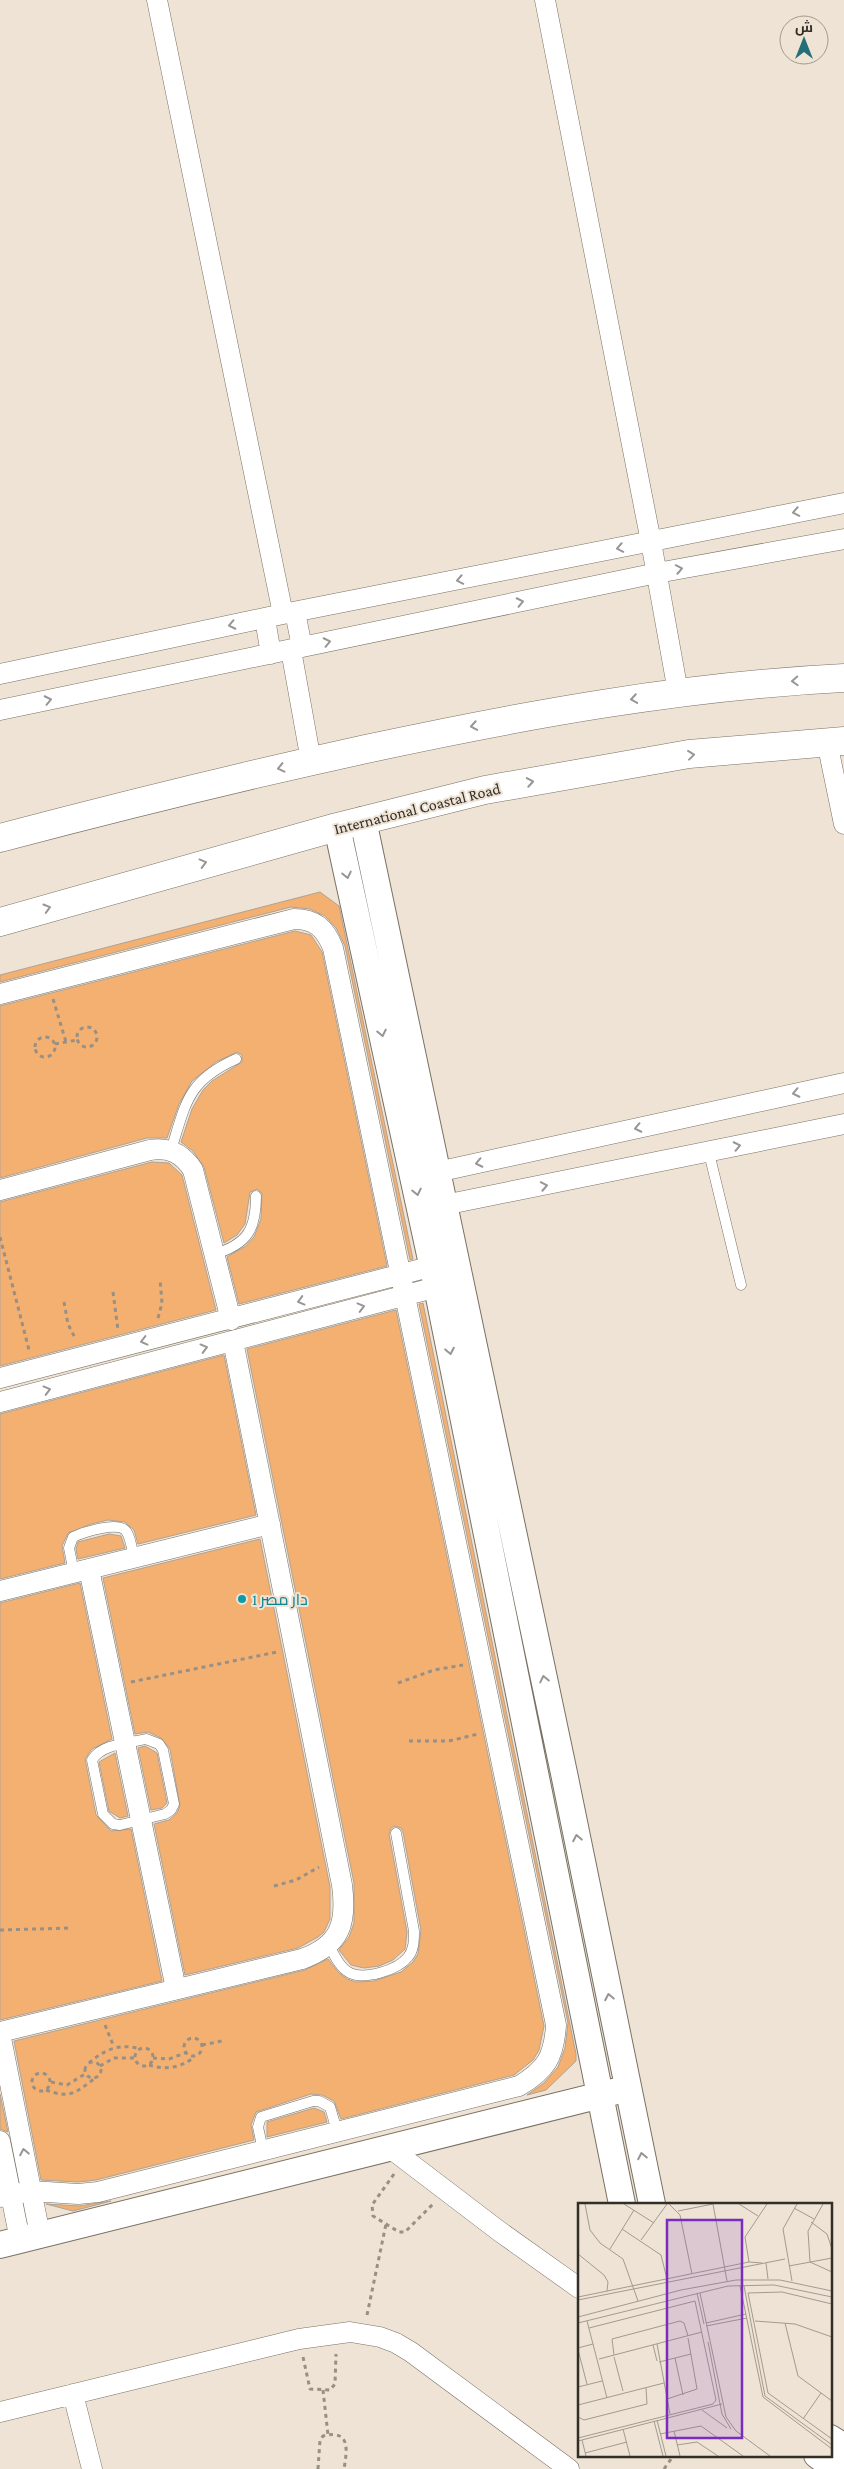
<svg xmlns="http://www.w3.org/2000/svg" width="844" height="2469" font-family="'Crimson Pro',Cairo,serif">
	<rect width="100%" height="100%" fill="#eee3d4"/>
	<path fill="#f4b070" stroke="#afa296" d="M320,892L339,906L413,1259L410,1260L345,946L336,928L325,916L310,909L291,907L0,982V975Z
		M295,931L311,935L322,952L387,1266L239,1304L227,1257L246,1246L254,1237L261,1219L262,1193L257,1189L250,1192L245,1224L237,1235L224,1243L204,1167L193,1151L181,1142L192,1109L203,1090L212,1081L242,1062V1055L237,1052L216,1062L192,1081L179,1104L167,1138H147L0,1178V1006Z
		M152,1162L169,1163L182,1175L216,1310L0,1366V1202Z
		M423,1303L576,2054V2061L546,2090L527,2095L544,2083L558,2067L565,2048L568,2023L419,1304Z
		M396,1310L544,2026L539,2050L533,2060L514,2075L341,2119L334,2101L322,2095L311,2094L256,2112L251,2125L254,2140L96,2180L78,2182L41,2180L14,2041L305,1970L328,1959L338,1972L347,1979L356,1982L374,1981L401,1972L413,1962L418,1954L421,1930L403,1832L401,1828L395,1826L391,1828L389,1834L407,1932L405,1949L393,1960L379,1966L364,1968L351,1965L339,1950L349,1937L354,1923V1883L247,1349Z
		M224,1355L256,1515L138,1544L134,1530L125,1522L108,1520L91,1524L68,1533L62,1546L65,1563L0,1579V1414Z
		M109,1534L121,1536L125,1548L78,1559L76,1549L78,1542Z
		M260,1539L330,1887V1919L324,1932L318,1937L298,1948L185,1975L154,1824L169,1820L177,1813L180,1806L170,1749L161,1738L148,1732L135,1734L103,1578Z
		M80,1583L112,1739L92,1749L85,1759L96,1815L111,1831L131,1829L162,1981L0,2020V1603Z
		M145,1746L157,1753L167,1803L162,1808L151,1810L138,1748Z
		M115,1753L128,1816L120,1818L109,1811L99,1762Z
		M0,2094L8,2132L0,2129Z
		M314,2108L324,2112L327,2122L267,2137V2122Z
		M111,2201L73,2211L46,2204L79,2206Z"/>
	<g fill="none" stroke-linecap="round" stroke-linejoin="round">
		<defs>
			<path id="service" d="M171,1150C186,1103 187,1081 236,1059
				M709,1153L741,1285
				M215,1254C247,1244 256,1230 256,1196
				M74,1573L69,1548L73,1537C84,1532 118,1521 126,1531C131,1538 132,1550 134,1558
				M146,1739L159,1744L163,1750L174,1804L171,1810L165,1814L120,1825L113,1824L103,1814L92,1760C101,1744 129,1743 146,1739Z
				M329,1945C334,1955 340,1968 350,1973C365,1980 398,1970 408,1957C414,1950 414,1940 414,1931L396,1833
				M263,2150L258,2127L261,2117L313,2101H319L330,2107L337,2131"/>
			<path id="minor" d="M157,0L283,614
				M545,0L651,542L678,692
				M295,612L302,647
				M265,619L271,654
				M291,650L311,761
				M0,674L283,614L844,503
				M0,710L657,573L844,539
				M827,742L844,824
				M0,994L294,919C315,919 325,928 333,948L556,2025C554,2057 546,2070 519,2086L98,2192L78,2194L31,2191L0,2197
				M437,1172L844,1083
				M0,1190L150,1150C169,1147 182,1153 193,1170L231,1320
				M444,1205L844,1124
				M0,1378L433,1266
				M0,1402L437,1287
				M89,1569L176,1989
				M0,1591L270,1524
				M0,2032L302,1959C341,1945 347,1923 342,1885L233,1341
				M0,2033L40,2235
				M0,2141L20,2240
				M390,2148L499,2231L579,2288
				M73,2394L92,2469
				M0,2412L299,2339L350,2332L380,2337L396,2343L411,2352L569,2469"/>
			<path id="tertiary" d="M363,820L565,1778L652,2204
				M337,827L437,1287L622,2204
				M0,2245L617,2091
				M830,2438L844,2447
				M817,2455L836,2469"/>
			<path id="trunk" d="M0,838C121,806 243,776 366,749C524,715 682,686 844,678
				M0,922L337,827L485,790L689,754L844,741"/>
		</defs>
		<use href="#service" stroke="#7a7163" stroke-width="11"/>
		<use href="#minor" stroke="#7a7163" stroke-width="21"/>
		<use href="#tertiary" stroke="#7a7163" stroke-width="28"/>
		<use href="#trunk" stroke="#7a7163" stroke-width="29"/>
		<path stroke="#989085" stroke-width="3" stroke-dasharray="4 4" stroke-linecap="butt" d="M53,999L66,1042
			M77 1037a10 10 0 1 1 20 0a10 10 0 1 1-20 0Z
			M35 1047a10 10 0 1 1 20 0a10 10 0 1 1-20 0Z
			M55,1044L77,1040
			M0,1237L29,1350
			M113,1292L118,1330
			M64,1302L68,1324L75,1338
			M158,1318L162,1303L160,1279
			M131,1682L277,1652
			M398,1683L434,1670L463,1665
			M409,1741H449L478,1734
			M274,1886L296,1880L319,1867
			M0,1930L72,1928
			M105,2025L114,2047
			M184 2047a9 9 0 1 1 18 0a9 9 0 1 1-18 0Z
			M202,2045L222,2041
			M135 2057a9 9 0 1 1 18 0a9 9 0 1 1-18 0Z
			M153,2058L169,2059L185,2053
			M85 2070a8 8 0 1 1 16 0a8 8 0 1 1-16 0Z
			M89,2063C105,2049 120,2043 140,2049
			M149,2065C165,2070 180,2068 193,2058
			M100,2066L114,2058H135
			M32 2082a9 9 0 1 1 18 0a9 9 0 1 1-18 0Z
			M51,2082L67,2085L85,2074
			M46,2090C70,2099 75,2093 94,2079
			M394,2174L372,2205L373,2216L399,2232H405L433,2204
			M367,2315L386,2224
			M303,2357L310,2389L330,2390L335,2384L336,2354
			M323,2390L328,2435
			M318,2469L320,2440L323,2436C351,2429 347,2450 344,2469
			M664,2469L674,2455"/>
		<use href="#service" stroke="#fff" stroke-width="10"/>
		<use href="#minor" stroke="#fff" stroke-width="20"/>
		<use href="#tertiary" stroke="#fff" stroke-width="26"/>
		<use href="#trunk" stroke="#fff" stroke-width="28"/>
	</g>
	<defs><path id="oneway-chevron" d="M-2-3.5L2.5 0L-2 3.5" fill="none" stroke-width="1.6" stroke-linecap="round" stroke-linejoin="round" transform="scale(1.25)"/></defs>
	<g stroke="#989694">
		<use href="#oneway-chevron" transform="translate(796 512) rotate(169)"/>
		<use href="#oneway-chevron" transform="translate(620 548) rotate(169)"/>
		<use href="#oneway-chevron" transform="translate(679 569) rotate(-11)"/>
		<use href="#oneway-chevron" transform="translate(460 580) rotate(169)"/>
		<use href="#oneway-chevron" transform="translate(520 602) rotate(-12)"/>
		<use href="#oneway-chevron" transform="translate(232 625) rotate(168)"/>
		<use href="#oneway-chevron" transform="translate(327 642) rotate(-12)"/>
		<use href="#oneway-chevron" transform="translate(795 681) rotate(177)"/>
		<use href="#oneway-chevron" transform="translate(634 699) rotate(171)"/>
		<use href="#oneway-chevron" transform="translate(48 700) rotate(-12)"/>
		<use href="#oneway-chevron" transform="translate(474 726) rotate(170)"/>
		<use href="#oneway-chevron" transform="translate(691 755) rotate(-7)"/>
		<use href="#oneway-chevron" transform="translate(281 768) rotate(167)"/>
		<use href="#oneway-chevron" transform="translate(530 782) rotate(-10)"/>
		<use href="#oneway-chevron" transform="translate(203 863) rotate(-15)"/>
		<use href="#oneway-chevron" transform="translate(347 875) rotate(78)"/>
		<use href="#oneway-chevron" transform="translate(47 908) rotate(-16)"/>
		<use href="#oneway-chevron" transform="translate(382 1033) rotate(78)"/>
		<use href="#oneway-chevron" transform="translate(796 1093) rotate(168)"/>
		<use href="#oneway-chevron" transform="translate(638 1128) rotate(168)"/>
		<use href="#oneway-chevron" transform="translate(737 1146) rotate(-12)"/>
		<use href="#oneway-chevron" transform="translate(479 1163) rotate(168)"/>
		<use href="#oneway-chevron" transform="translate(544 1186) rotate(-11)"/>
		<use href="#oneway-chevron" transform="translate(417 1192) rotate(78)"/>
		<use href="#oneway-chevron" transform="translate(301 1301) rotate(165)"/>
		<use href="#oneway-chevron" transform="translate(361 1307) rotate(-15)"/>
		<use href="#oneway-chevron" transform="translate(144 1341) rotate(166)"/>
		<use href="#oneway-chevron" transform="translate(204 1348) rotate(-15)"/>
		<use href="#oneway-chevron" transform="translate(450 1351) rotate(79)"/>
		<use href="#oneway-chevron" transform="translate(47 1390) rotate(-15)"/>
		<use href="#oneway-chevron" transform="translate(544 1679) rotate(-102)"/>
		<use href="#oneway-chevron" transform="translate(577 1838) rotate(-101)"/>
		<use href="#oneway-chevron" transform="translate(609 1997) rotate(-101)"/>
		<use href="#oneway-chevron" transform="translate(24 2152) rotate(-101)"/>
		<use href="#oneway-chevron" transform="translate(642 2156) rotate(-101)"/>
	</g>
	<circle fill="#0f9aa8" stroke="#eee3d4" stroke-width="2" cx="242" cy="1599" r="5"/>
	<g text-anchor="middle" stroke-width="4" stroke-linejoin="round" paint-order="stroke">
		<g font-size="16" fill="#322e28" stroke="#eee3d4">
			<text transform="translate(417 808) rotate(-14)" y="6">International Coastal Road</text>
		</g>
		<g font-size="16" fill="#0d838f" stroke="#eee3d4" text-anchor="start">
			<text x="252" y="1605">دار مصر 1</text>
		</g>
	</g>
	<g transform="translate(578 2203)">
		<rect width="254" height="254" fill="#eee3d4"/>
		<path fill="none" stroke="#a39b8f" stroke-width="1" d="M7,1L12,27L22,40L45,56L60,98M46,1L76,20M91,1L102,12L114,71M135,1L149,78M161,1L180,13M245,1L230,28L232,59L254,69M216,5L236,16M100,8L135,1M233,19L249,31L254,46M44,26L83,52L89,76M63,37L89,1M32,46L56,7M0,51L26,72L30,79L29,88M171,59L167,34L189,1M188,60L190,76M211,63L254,55M214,78L205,26L219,1M162,83L185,194L254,246M166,83L187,193L254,242M119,90L126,121M122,90L148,214L158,228L192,253M0,94L171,59L184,60M0,97L207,56M254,101L204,89L170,90L190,190L254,236M0,114L103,87L158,77H202L254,88M9,118L29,195M177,118L217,121L254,134M0,120L150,83L196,82L254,94M128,120L168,111M207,120L220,173L254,198M128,123L169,115M130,139L144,211L153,226M79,141L92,211M75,142L79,158M0,145L15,141M0,147L9,181M36,152L34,136L102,118L106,120L110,133M36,154L45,188M97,155L105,192M21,156L124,129M81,159L113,151M0,184L24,178M89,196L119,186L110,135M0,202L86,180M124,207L149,225M0,214L6,217L69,201L68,185M225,216L243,190M79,217L88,253M76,218L85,253M45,226L52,253M96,228L102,253M82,231L123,223L165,253M0,235L135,201L138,197L117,98L11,125M4,237L8,253M0,238L144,201M99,242L119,239L140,253M7,250L49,239"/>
		<path fill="#7b2cbf" fill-opacity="0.15" stroke="#7b2cbf" stroke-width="2.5" d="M89,17H164V235H89Z"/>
		<rect width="254" height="254" fill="none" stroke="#322e28" stroke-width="2.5"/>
	</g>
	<g transform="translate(804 40)"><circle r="24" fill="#eee3d4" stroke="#a39b8f"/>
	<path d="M0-4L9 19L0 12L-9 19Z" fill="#246e77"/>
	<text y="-8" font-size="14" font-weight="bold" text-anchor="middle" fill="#322e28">ش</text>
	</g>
</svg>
